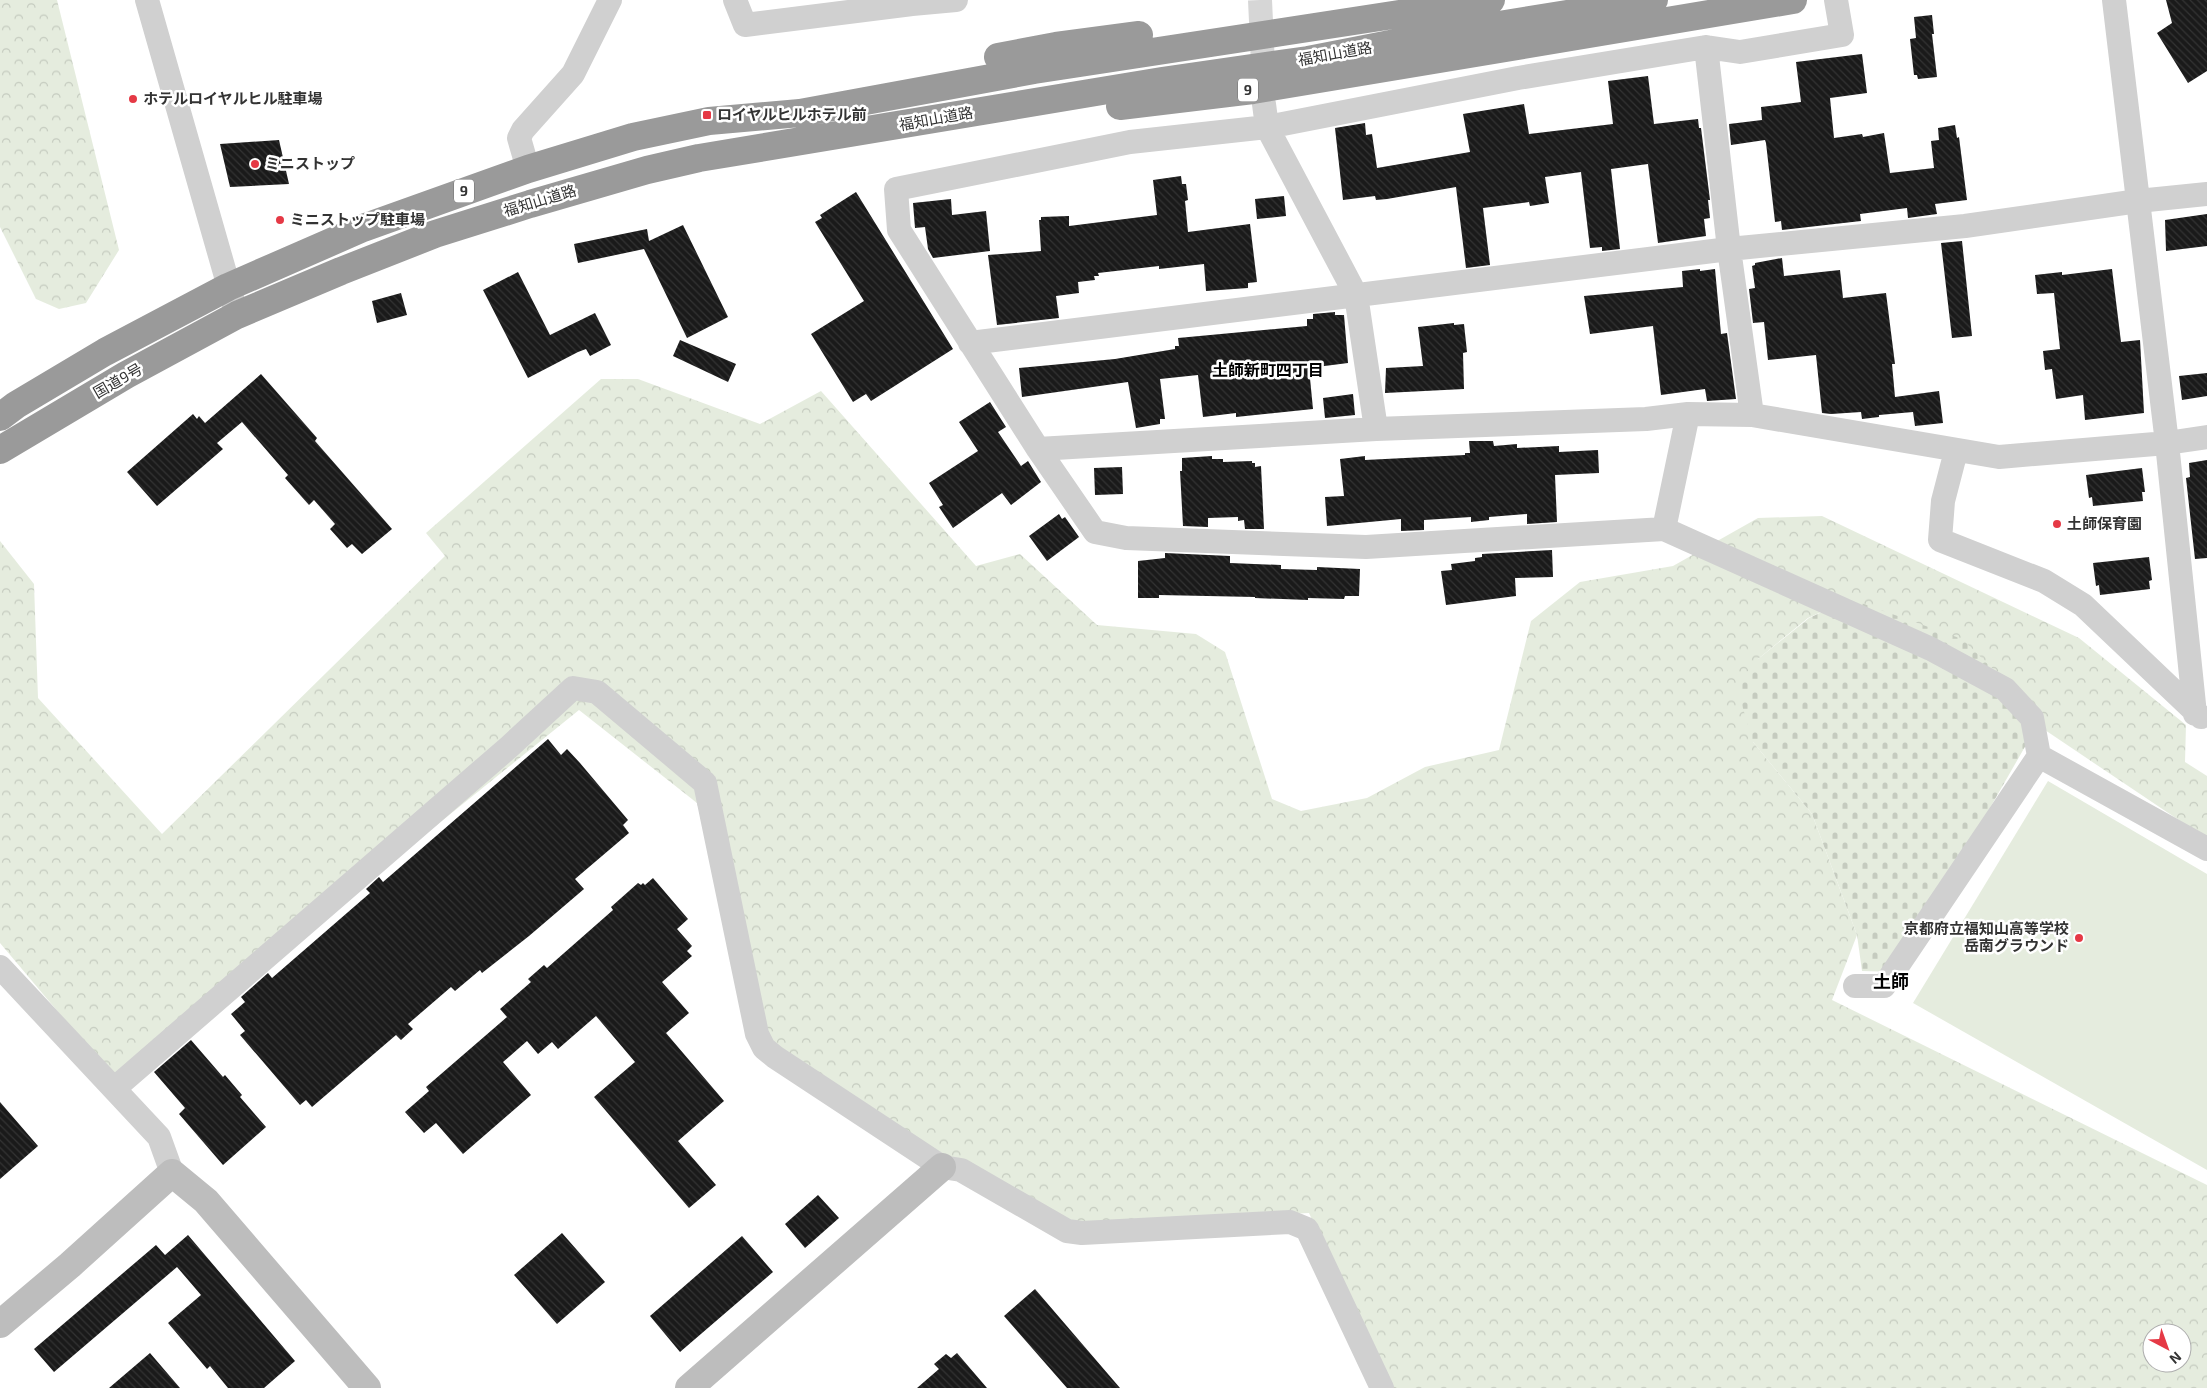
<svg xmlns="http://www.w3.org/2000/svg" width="2207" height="1388" font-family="'Exo 2','Noto Sans JP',sans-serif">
	<defs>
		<pattern id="forest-crowns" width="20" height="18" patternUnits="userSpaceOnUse" patternTransform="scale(1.25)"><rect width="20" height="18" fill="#e5ecde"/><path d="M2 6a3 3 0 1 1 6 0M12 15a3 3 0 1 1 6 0" fill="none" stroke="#c5cbbf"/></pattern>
		<pattern id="cemetery-stones" width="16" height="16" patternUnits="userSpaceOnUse" patternTransform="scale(1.25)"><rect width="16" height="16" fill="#e5ecde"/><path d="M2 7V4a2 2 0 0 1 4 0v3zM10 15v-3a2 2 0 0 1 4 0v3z" fill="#c5cbbf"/></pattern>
		<pattern id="building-back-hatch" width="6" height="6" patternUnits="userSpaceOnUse" patternTransform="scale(1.25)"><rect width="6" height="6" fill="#1a1a1a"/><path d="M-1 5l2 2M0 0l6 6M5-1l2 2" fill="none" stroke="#333"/></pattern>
	</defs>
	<rect width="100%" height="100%" fill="#fff"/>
	<path fill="url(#forest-crowns)" fill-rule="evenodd" d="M0,0H57L119,250L86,303L59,309L36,299L0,227Z
		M601,379H638L760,424L821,391L976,566L1020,554L1097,625L1196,634L1225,652L1272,799L1301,811L1367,798L1425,767L1499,750L1531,621L1580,582L1673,566L1758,518L1822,516L2079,638L2186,725L2185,762L2207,776V839L1850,599L1808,618L1758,659L1753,742L1812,814L1857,935L1832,1000L2207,1185V1388H1391L1309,1213L1060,1224L775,1053L697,803L579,710L118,1083L0,943V541L34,584L38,698L162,834L445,556L426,533ZM2152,1333H2182V1363H2152Z"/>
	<path fill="url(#cemetery-stones)" d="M1850,599L1962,639L2016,691L2038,724L1896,972L1862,971L1857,935L1812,814L1753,742L1736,685L1758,659L1809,618Z"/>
	<path fill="#e5ecde" d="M2048,781L2207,874V1170L1913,1003Z"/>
	<path fill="url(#building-back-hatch)" d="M2166,0H2207V71L2188,83L2157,33L2172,23Z
		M1932,15L1934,34H1932L1937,77L1918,79L1917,75H1914L1910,39L1916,38L1914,17Z
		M1862,54L1867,93L1830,98L1834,138L1862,134L1863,137L1884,133L1890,173L1934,168L1931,141L1939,140L1938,128L1955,125L1957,138L1959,137L1967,200L1935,204L1937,214L1908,218L1907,208L1860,214L1861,221L1782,230L1781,221L1775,222L1766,143L1765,140L1731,145L1729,124L1762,120L1761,107L1801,102L1796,62Z
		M1648,76L1654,124L1698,119L1699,128H1701L1710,200H1708L1710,218L1704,219L1706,236L1658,243L1648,164L1611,169L1620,249L1602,251V247L1590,248L1581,172L1545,177L1549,203L1530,206L1529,202L1483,208L1490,265L1466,268L1456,187L1387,199L1376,200L1375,196L1343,200L1335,128L1365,123L1366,135L1372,134L1377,168L1470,152L1463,114L1524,104L1529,134L1613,124L1608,81Z
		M279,140L289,184L230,187L220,144Z
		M1181,176L1182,184H1186L1188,200L1185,201L1188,232L1250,224L1257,282L1248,283V288L1206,291L1204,264L1159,269V266L1098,273L1099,276H1094L1095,280L1078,282L1079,293L1056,296L1059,318L997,325L988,255L1041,251L1039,220H1041V217L1069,216V226L1157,215L1153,180Z
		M856,192L953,349L871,401L866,394L853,402L811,334L864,301L815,222L822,218L820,215Z
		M1284,196L1286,216L1257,219L1255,199Z
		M951,199L952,215L986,211L990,251L933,258L928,249L925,227L915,228L913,203Z
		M2207,214V246L2166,251L2165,220Z
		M683,225L728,317L687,338L644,249L578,263L574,244L647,229L649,241Z
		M1962,241L1972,336L1952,338L1941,243Z
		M1782,258L1784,276L1840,270L1843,298L1886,293L1895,364H1892L1895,397L1939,391L1943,423L1915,426L1913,412L1879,415V417L1862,419L1861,412L1831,414L1822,413L1816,355L1768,360L1764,322L1753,323L1749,289L1755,288L1752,266L1755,265V263Z
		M1700,269V271L1715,269L1721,334L1727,333L1736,399L1707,401L1705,389L1661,395L1653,326L1590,334L1584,296L1683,287L1682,271Z
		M2112,269L2121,342L2140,340L2144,413L2085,420L2083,395L2056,399L2052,369L2045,370L2043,351L2060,349L2054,293L2037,294L2035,275L2062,272V275Z
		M518,272L550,335L595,313L611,345L590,356L586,349L578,352L528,378L483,290Z
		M401,293L407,315L377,323L372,301Z
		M1335,312V315H1344L1348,363L1309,368L1313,409L1236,417V413L1203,417L1198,375L1160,379L1165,419H1160V424L1136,428L1128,382L1022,397L1019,368L1115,359L1175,349V346H1179L1178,338L1307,326V319H1313V314Z
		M1454,323V325L1464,324L1467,352L1463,353L1464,389L1385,393L1386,368L1423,366L1418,327Z
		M680,340L736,364L728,382L673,356Z
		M2207,373V396L2182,400L2179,376Z
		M261,374L317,438L315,441L392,529L362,554L352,544L347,548L330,529L335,524L314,500L309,505L285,478L288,475L242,422L217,443L223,449L157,506L127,472L193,414L197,419L199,416L205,423Z
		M1353,394L1355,415L1325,418L1323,398Z
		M990,402L1006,427L998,432L1021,466L1028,461L1041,482L1011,505L1002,493L953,528L939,507L943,505L929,483L978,451L959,422Z
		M1469,441H1493L1494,446L1517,444V448L1559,446V452L1598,450L1599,473L1555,475L1557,522L1527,524V514L1489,517V520L1471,522V517L1424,520V530L1401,531V519L1327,526L1325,497L1344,496L1340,459L1365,456V460L1465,455V453H1470Z
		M1212,456V459H1223V462L1252,461V463H1255V467L1261,466L1264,529H1245L1244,520L1238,521V517L1208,518V527L1183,526L1180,471H1182V458Z
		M2207,460V558L2195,559L2186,478L2190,477L2189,463Z
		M1122,467L1123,494L1095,495L1094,468Z
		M2142,468L2145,492H2142L2143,501L2093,506L2092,497L2089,498L2086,475Z
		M1059,514L1062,519L1065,517L1079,537L1047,561L1029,536Z
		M1552,550L1553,577L1515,578L1516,596L1446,605L1441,571L1452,570L1451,564L1475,561V558L1482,557V554Z
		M1165,553L1230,556V563L1281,565V569L1317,570V567L1360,569L1359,596H1345L1344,599L1308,598V600L1255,598V597L1159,595V598H1138V561L1165,558Z
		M2149,557L2152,580L2149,581L2150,589L2100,595L2099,585L2096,586L2093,563Z
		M548,739L561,755L567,749L580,763L628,820L623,825L629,833L575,879L584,889L529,936L482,973L480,970L455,991L451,987L408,1024L413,1029L401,1040L396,1035L312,1107L306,1100L300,1105L240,1035L245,1031L231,1014L245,1002L241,997L268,973L272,978L370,893L366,889L379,877L383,882Z
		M653,878L688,919L677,929L692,946L687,951L692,956L662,982L689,1013L666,1033L724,1101L678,1141L716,1185L689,1208L594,1097L635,1062L596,1016L558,1049L552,1042L538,1054L527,1041L503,1062L531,1095L463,1154L436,1123L424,1133L405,1112L429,1091L426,1087L507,1017L500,1009L531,982L528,979L544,965L547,968L613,910L611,907L638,883L641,885L643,883L645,885Z
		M191,1040L223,1077L225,1075L242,1095L240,1097L266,1127L223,1165L179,1114L185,1108L154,1072Z
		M0,1102L38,1146L0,1179Z
		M818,1195L839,1218L805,1248L785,1224Z
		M562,1233L605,1282L557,1324L514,1275Z
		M188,1235L295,1361L264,1388H228L210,1366L207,1369L168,1323L201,1295L177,1267L54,1372L34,1349L156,1245L165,1255Z
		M742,1236L773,1272L680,1352L650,1316Z
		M1035,1289L1120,1388H1067L1004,1316Z
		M150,1353L180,1388H109Z
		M957,1353L987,1388H917L939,1369L934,1364L946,1354L951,1358Z"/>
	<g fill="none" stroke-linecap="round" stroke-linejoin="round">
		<path stroke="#d6d6d6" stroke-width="24" stroke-dasharray="24 12" stroke-linecap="butt" d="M1260,0L1264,86"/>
		<path stroke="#d0d0d0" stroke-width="24" d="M147,0L237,315
			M735,0L745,25L912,4L956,0
			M2114,0L2167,443L2195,714
			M1706,47L1740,52L1842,35L1836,0
			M1264,104L1267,127L1356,295L1376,429
			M528,169L519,138L523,130L573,74L610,0
			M970,343L1729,249L1965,226L2138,201L2207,194
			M1688,414L1664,529L1931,649L2005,689L2032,718L2039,756L2207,849
			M1038,449L1376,429L1646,419L1688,414L1752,415L1999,457L2167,443L2207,437
			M1956,451L1943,501L1940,540L2044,581L2083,605L2201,717
			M1664,529L1366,547L1126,538L1095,532L1038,449L899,230L896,189L1130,142L1267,127L1518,78L1706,47L1729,249L1752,415
			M0,967L159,1137L172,1173
			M1855,986H1884L2039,756
			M115,1088L509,747L573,688L597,692L705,783L757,1034L764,1048L775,1057L942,1167L961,1170L1067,1231L1082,1233L1290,1222L1307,1229L1382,1388"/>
		<path stroke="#bdbdbd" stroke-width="28" d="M0,1324L70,1265L172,1173L206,1201L367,1388
			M689,1388L942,1167"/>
		<path stroke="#9a9a9a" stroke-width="28" d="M998,57L1056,46L1139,35
			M1120,106L1253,90L1793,0
			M0,417L16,405L105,352L228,287L363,228L528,169L633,137L709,121L800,113L1034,70L1491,0
			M0,450L126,375L237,315L341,271L435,234L530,204L647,170L699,158L1162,81L1308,60L1431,36L1654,0"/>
	</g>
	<g fill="#e53945" stroke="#fff" stroke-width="2">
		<circle cx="133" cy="99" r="5"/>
		<rect x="702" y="110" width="10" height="10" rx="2.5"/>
		<circle cx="255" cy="164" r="5"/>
		<circle cx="280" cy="220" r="5"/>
		<circle cx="2057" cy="524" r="5"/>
		<circle cx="2079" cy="938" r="5"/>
	</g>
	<g text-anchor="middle" stroke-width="5" stroke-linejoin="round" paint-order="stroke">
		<g fill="#fff" stroke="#707070" stroke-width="1">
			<rect x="1238" y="78.5" width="20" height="23" rx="4"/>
			<rect x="454" y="179.5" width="20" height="23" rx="4"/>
		</g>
		<g font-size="14" font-weight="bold" fill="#333">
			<text x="1248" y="95">9</text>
			<text x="464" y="196">9</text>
		</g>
		<g font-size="15" fill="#333" stroke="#fff">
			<text transform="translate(1335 54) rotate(-10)" y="5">福知山道路</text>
			<text transform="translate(936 119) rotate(-10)" y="5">福知山道路</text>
			<text transform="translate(540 201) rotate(-17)" y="5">福知山道路</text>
			<text transform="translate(118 381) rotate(-30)" y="5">国道9号</text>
		</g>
		<g font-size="15" font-weight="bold" fill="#333" stroke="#fff" text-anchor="start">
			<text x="143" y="104">ホテルロイヤルヒル駐車場</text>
			<text x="717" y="120">ロイヤルヒルホテル前</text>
			<text x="265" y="169">ミニストップ</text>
			<text x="290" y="225">ミニストップ駐車場</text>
			<text x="2067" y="529">土師保育園</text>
			<text x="2069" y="934" text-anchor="end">京都府立福知山高等学校<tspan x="2069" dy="17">岳南グラウンド</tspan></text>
		</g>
		<g font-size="16" font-weight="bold" fill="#000" stroke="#fff">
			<text x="1268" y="376">土師新町四丁目</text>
		</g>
		<g font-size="18" font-weight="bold" fill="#000" stroke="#fff">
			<text x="1891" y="988">土師</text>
		</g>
	</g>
	<g transform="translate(2167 1348) rotate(139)"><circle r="24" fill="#ffffff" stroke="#adadad"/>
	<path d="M0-4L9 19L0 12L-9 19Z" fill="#e53945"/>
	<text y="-8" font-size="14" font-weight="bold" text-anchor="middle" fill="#333333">N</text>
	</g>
</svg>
